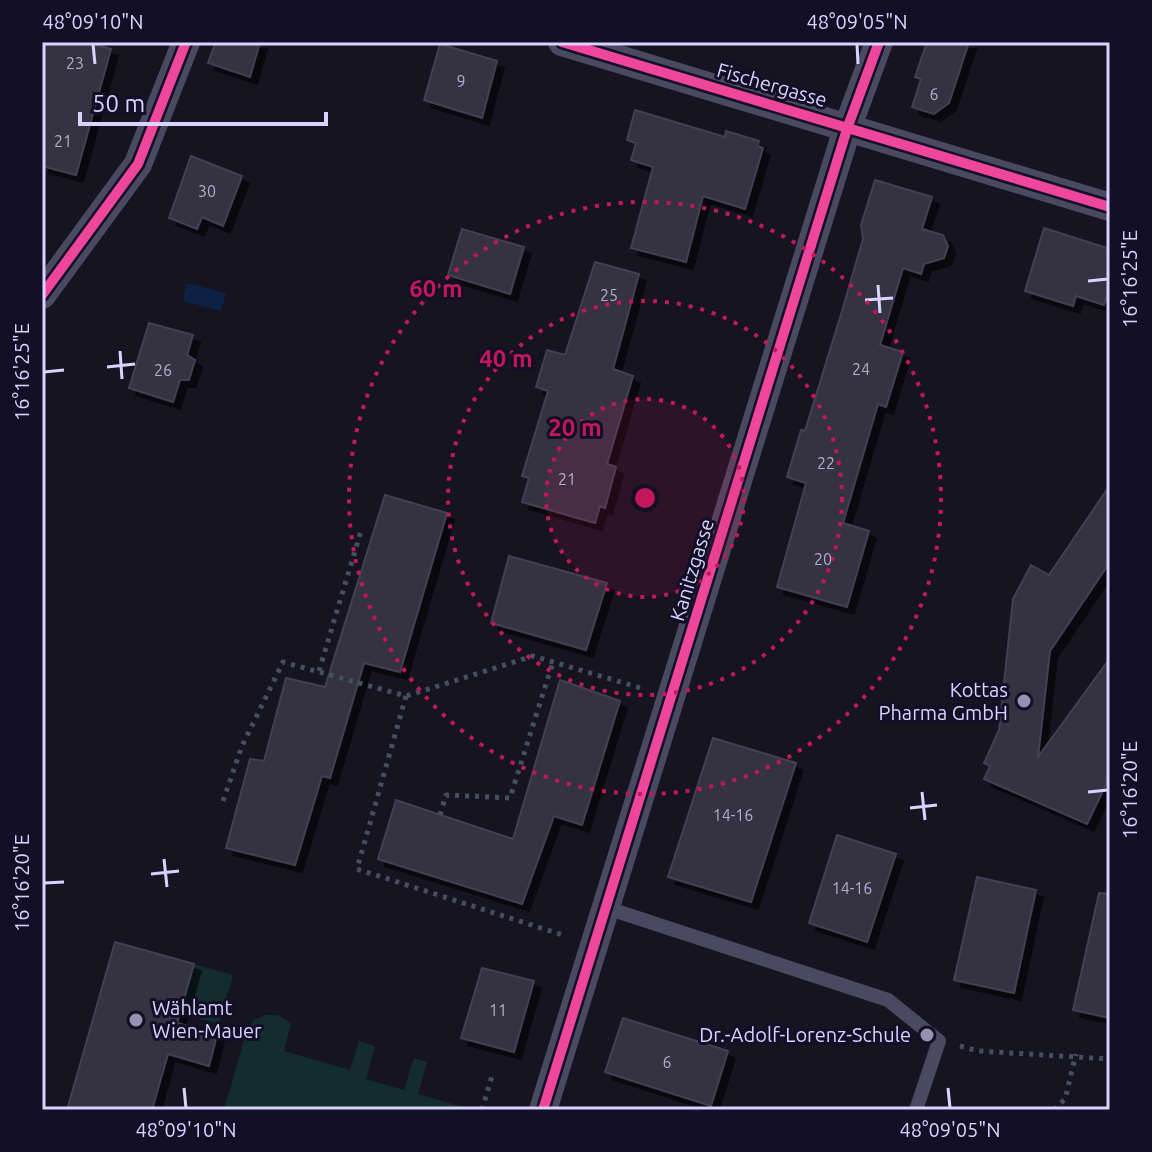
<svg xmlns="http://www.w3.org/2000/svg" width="1152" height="1152" font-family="Ubuntu,sans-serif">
	<defs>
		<filter id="shadow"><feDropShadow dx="7" dy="7" stdDeviation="0" flood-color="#0009"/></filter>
	</defs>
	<rect width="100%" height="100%" fill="#161421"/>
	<path fill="#132c2d" d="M194,964L233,975L219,1024L180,1013Z
		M265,1015H278L291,1023L284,1051L350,1070L359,1041L375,1046L366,1079L404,1090L414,1058L427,1062L418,1094L473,1110H224L247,1030L254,1020Z"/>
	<path fill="#0d2144" d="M187,283L226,293L221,311L183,301Z"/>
	<path fill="#343243" stroke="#433f54" stroke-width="2" filter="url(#shadow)" d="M42,42H86L111,49L76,175L42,166Z
		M216,42H260L250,77L208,63Z
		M927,42H969L949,103L934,114L912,107L921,79L915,77Z
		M440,44L497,61L482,118L424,100Z
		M635,110L725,137L726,131L759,141L757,146L763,148L745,209L703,196L686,262L631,248L653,167L631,160L636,143L627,140Z
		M191,156L242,176L223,226L202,217L197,229L169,218Z
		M875,180L932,197L922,229L943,235L948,246L944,258L924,264L921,274L903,268L880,345L903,352L886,407L878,404L843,523L869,531L847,607L777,587L806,483L787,477L801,430L805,431L842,311L863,239L861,225Z
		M1044,228L1110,249V286L1104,305L1076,296L1073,306L1025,291Z
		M462,229L524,247L510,294L448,275Z
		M595,262L639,274L613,369L633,376L607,464L616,467L605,508L600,506L595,523L522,502L529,478L522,476L548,391L536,387L547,350L565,355Z
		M149,323L193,335L187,355L195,360L189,380H180L173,402L129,388Z
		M1110,485V562L1050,651L1038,757L1110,658V776L1087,824L984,779L990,766L984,763L999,730L1013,599L1031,565L1049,575Z
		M385,495L447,513L400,672L364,663L330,778L322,776L295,865L226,848L250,759L264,761L286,678L325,687Z
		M509,556L607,583L586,650L491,623Z
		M560,680L620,701L582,825L554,816L522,904L378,859L396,800L513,839Z
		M713,738L796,763L751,902L668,877Z
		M837,835L896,854L867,942L809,923Z
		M977,877L1036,890L1014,993L954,980Z
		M1099,893L1110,894V1018L1073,1010Z
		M115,942L194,964L177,1023L217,1035L209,1066L168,1054L152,1110H67Z
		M482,968L534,981L514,1052L461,1038Z
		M623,1018L728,1051L711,1106L605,1072Z"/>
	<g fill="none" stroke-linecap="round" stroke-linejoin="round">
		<path stroke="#44505f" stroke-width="5" stroke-dasharray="4 6" stroke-linecap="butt" d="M319,671L361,531
			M406,696L357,869L566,936
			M223,801L242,746L283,662L406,696L533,656L644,689
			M440,815L446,795L510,798L553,662
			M960,1046L978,1051L1110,1059
			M482,1110L493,1072
			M1054,1110L1065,1099L1076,1054"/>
		<path stroke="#4a4962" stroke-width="14" d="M607,908L888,1000L939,1041L916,1110"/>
		<path stroke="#4a4962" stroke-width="28" d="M562,42L1110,207
			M42,295L138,164L186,42
			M543,1110L848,126L879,42"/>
		<defs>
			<path id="cycleway" d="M562,42L1110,207
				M42,295L138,164L186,42
				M543,1110L848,126L879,42"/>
		</defs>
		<use href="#cycleway" stroke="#130f26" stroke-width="15"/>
		<use href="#cycleway" stroke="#ed469a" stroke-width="10"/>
	</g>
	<path fill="none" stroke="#d9d4ff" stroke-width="3" d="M93,44L95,64M857,44L858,64M1088,281L1108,279M878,285L880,313M865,300L893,298M120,351L122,379M107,367L135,364M44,372L64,370M922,792L925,820M1088,792L1108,790M910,808L937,805M164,859L167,887M151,874L179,871M44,883L64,882M184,1088L186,1108M948,1088L950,1108"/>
	<circle cx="645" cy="498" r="99" fill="#c2185b" fill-opacity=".12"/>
	<g fill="none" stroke="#c2185b" stroke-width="4" stroke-dasharray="4 8">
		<circle cx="645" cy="498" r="99"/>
		<circle cx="645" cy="498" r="197"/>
		<circle cx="645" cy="498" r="296"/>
	</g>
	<g fill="#9591b1" stroke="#130f26" stroke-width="3">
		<circle cx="1024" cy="701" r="8"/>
		<circle cx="136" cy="1020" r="8"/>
		<circle cx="927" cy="1035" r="8"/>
	</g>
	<g text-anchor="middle" stroke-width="6" stroke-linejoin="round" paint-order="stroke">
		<g font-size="16" fill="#b0acd0">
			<text x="75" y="69">23</text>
			<text x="461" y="87">9</text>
			<text x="934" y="100">6</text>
			<text x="63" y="147">21</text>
			<text x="207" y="197">30</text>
			<text x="609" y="301">25</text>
			<text x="861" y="375">24</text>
			<text x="163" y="376">26</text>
			<text x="826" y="469">22</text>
			<text x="567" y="485">21</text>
			<text x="823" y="565">20</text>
			<text x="733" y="821">14-16</text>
			<text x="852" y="894">14-16</text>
			<text x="498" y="1016">11</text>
			<text x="667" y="1068">6</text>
		</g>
		<g font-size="20" fill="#d9d4ff" stroke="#130f26">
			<text transform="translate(772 85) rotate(16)" y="7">Fischergasse</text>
			<text transform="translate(692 570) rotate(-73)" y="7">Kanitzgasse</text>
		</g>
		<g font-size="20" fill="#d9d4ff" stroke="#130f26" text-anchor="end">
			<text x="1008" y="697">Kottas<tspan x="1008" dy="23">Pharma GmbH</tspan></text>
			<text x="152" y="1015" text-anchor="start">Wählamt<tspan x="152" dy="23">Wien-Mauer</tspan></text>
			<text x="911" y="1042">Dr.-Adolf-Lorenz-Schule</text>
		</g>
	</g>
	<circle cx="645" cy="498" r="12" fill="#c2185b" stroke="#130f26" stroke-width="4"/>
	<g font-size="24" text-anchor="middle" font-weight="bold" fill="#c2185b" stroke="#130f26" stroke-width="6" stroke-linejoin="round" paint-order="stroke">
		<text x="436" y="297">60 m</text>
		<text x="506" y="367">40 m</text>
		<text x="575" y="436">20 m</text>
	</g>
	<rect width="1152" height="1152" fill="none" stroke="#130f26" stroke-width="88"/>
	<path d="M80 112v12h246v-12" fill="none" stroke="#d9d4ff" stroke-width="4"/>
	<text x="92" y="112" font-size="24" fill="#d9d4ff" stroke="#130f26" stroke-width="6" paint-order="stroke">50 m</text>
	<rect x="44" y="44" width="1064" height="1064" fill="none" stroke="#d9d4ff" stroke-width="3"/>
	<g font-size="20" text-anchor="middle" fill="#d9d4ff">
		<text x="93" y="29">48°09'10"N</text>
		<text x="857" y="29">48°09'05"N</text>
		<text transform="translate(1130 279) rotate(-90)" y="7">16°16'25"E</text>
		<text transform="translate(22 372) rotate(-90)" y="7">16°16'25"E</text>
		<text transform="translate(1130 790) rotate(-90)" y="7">16°16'20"E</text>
		<text transform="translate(22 883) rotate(-90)" y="7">16°16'20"E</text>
		<text x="186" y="1137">48°09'10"N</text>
		<text x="950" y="1137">48°09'05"N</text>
	</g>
</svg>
